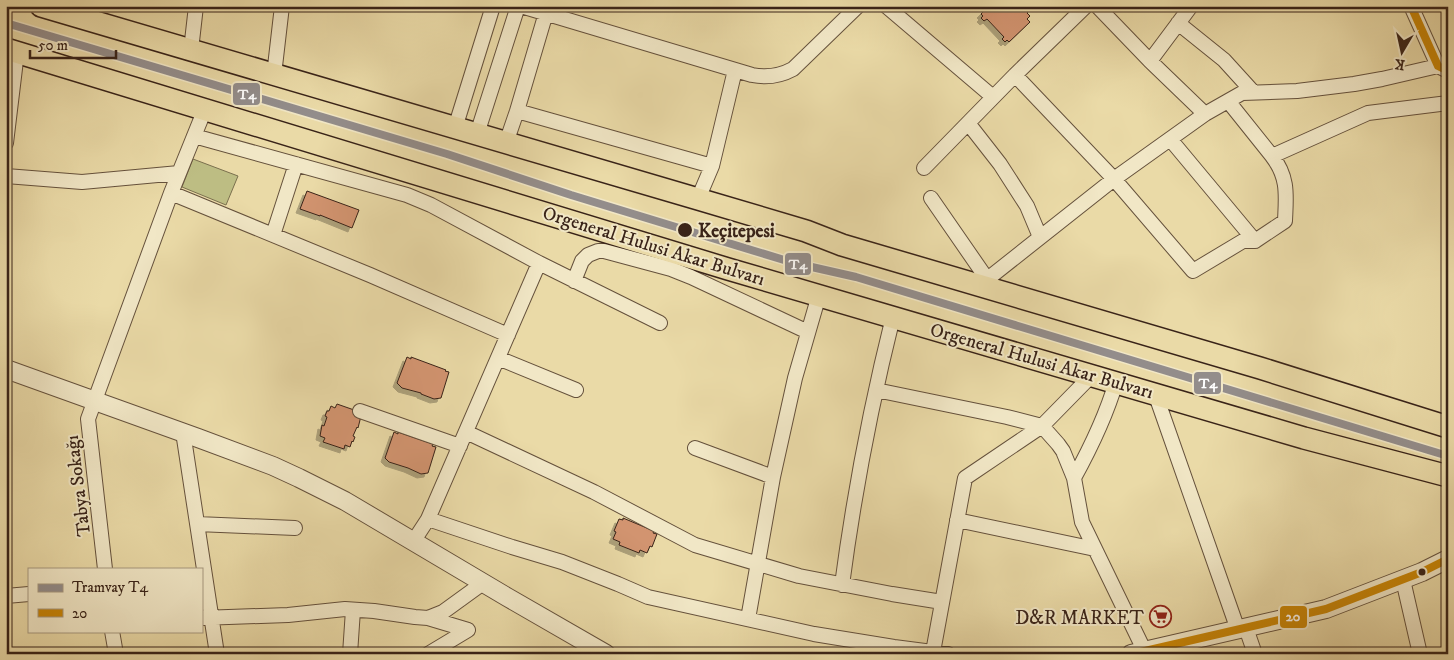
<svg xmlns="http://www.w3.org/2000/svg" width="1454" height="660" font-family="'IM FELL DW Pica',serif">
	<defs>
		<filter id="shadow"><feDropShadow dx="-4" dy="4" stdDeviation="0" flood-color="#0004"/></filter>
	</defs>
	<rect width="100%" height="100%" fill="#eadaa7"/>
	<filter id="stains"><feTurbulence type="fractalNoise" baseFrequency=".004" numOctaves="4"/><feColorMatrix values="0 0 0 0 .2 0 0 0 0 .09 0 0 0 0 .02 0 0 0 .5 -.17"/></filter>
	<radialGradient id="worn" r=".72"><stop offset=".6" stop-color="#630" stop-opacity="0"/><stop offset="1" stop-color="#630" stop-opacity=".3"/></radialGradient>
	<path fill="#bdbd83" stroke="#7b704e" d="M193,159L238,176L226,205L182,187Z"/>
	<path fill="#d29470" stroke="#392318" filter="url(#shadow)" d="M989,6H1027L1029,11L1027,13L1030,16L1027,19L1030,22L1009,42L1007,40L1005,42L1002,39L1004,37L987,19L984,21L981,18L983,16L981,14Z
		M307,191L359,210L352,228L320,215V216L300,209Z
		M407,357L411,359V357L446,370L445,371L449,372L441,398L434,399L421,394V393L402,388L397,383Z
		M337,404L357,411L361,416L358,428L357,427L353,436L355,437L353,442L352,441L350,447L345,445L344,449L323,442L325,438L320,436L322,425L324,426L327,417L325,416L327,411H329L331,406L335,408Z
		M394,432L398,434V432L433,444L432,446L436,447L428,473L421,474L408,468L389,462L385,458Z
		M623,518L654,531L653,533L657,534L652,547L650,546L647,553L640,550L639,553L619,545L620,542L613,539L616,532L614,531L619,519L623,520Z"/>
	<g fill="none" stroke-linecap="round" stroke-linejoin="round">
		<defs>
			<path id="minor" d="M521,6L752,75C767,78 780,76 793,69L858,6
				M886,6L993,97
				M1097,6L1150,61L1205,114
				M1411,6L1438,66L1448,71
				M1178,23L1224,60L1254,93
				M191,50L196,6
				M1150,61L1191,6
				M274,75L282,6
				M1015,75L1114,179L1193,271L1243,241H1255L1285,221C1286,196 1289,178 1272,156
				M1228,101L1272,156L1368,113L1448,103
				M517,111L712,166
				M968,123L1000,164L1027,206L1040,237
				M455,128L493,6
				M477,134L518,6
				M194,136L407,195L431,205L539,263L660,323
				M1170,139L1255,241
				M6,143L17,52
				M506,143L517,111L548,6
				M924,168L1015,75L1086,6
				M6,176L82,182L179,173
				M171,193L370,275L508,335
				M931,198L987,279
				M698,199L712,166L735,70
				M273,235L296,164
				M574,281L582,261L588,255L598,251H604L671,269L691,277L808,332
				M980,285L1114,179L1205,114L1242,93L1297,91L1354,84L1382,79L1438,66
				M498,358L576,390
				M876,390L1007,417L1042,426L1058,444L1063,451L1074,478L1082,522L1146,654
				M1155,393L1238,630
				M360,411L460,446
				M183,432L217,654
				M466,432L594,492L695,545L799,576L892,594L942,602
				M695,448L773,477
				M1074,478C1091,447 1106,416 1116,382
				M428,519L539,263
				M957,520L1095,549
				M197,524L295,528
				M413,542L428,519L512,547L562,562L618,584L648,597L814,634L894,647L948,654
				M105,569L88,419L171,193L205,109
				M1403,580L1420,654
				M842,585C854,494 871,405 893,317
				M6,596L29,594
				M201,618L288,615L345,609L374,611L415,617L428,618L443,612L483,583
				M428,618L468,630
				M748,619L773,477L795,378L819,295
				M1246,628L1255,654
				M112,631L116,654
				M933,652L965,478L1042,426L1092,375
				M350,654L353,610
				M428,654L468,630"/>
			<path id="tertiary" d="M6,369L198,438L273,466L299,478L345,501L507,597L606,654
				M1131,654L1326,609L1422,572L1448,559"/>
			<path id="primary" d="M41,6L698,199L806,231L842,245L1260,368L1448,427
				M6,49L728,269L1304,438L1448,476"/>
		</defs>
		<use href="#minor" stroke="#65513c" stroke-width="16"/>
		<use href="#tertiary" stroke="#65513c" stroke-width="20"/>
		<use href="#primary" stroke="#392318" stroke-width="24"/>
		<use href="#minor" stroke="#f1e7c6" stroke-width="14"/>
		<use href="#tertiary" stroke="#f1e7c6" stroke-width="18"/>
		<use href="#primary" stroke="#eadaa7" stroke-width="21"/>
		<defs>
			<path id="bus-1" d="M1411,6L1438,66L1448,71
				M1132,654L1326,609L1422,572L1448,559"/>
		</defs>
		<use href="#bus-1" stroke="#f1e7c6" stroke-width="11"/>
		<use href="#bus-1" stroke="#c88506" stroke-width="8"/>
		<defs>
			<path id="tram-1" d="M6,23L447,154L571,195L794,263L856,277L1448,456"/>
		</defs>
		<use href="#tram-1" stroke="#f1e7c6" stroke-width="11"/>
		<use href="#tram-1" stroke="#938d8b" stroke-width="8"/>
	</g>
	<defs>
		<symbol id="supermarket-ring" viewBox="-11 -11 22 22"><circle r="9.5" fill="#f1e7c6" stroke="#8f2418" stroke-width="1.5"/><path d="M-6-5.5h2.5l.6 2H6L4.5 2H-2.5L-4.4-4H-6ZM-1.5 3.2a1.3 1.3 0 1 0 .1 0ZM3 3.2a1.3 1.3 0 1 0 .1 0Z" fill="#8f2418"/></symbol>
	</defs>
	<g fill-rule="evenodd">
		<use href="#supermarket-ring" x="1148" y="604" width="25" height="25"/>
	</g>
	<g fill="#392318" stroke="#f1e7c6" stroke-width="2">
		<circle cx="685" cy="230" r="8"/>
		<circle cx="1422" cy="572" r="4.5"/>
	</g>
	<g text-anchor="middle" stroke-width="4" stroke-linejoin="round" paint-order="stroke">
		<g font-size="19" font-weight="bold" fill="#392318" stroke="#f1e7c6" text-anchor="start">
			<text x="698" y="237">Keçitepesi</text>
		</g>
		<g font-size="19" fill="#392318" stroke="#f1e7c6">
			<text transform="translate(654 245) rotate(17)" y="7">Orgeneral Hulusi Akar Bulvarı</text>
			<text transform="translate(1042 360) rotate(16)" y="7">Orgeneral Hulusi Akar Bulvarı</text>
			<text transform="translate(77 486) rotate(-97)" y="7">Tabya Sokağı</text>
		</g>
		<g font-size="19" fill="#392318" stroke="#f1e7c6" text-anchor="end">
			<text x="1144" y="624">D&amp;R MARKET</text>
		</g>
	</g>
	<g stroke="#f1e7c6" stroke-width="2">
		<rect x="232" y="82" width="29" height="24" rx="5" fill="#938d8b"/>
		<rect x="784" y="252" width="28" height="24" rx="5" fill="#938d8b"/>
		<rect x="1193" y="371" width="29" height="24" rx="5" fill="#938d8b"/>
		<rect x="1279" y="605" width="29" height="24" rx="5" fill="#c88506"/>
	</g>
	<g font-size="14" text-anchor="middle" font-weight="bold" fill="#fff">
		<text x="247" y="99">T4</text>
		<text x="798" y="269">T4</text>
		<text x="1208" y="388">T4</text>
		<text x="1293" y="621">20</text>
	</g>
	<rect width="1454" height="660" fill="none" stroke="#eadaa7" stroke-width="25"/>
	<rect x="8" y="8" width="1439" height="645" fill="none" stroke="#392318" stroke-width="2.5"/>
	<rect x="12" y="12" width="1429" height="635" fill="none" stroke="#392318"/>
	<rect x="28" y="568" width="175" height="65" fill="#f1e7c6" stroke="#a79980"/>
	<rect x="38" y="584" width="25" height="8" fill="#938d8b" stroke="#a79980"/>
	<text x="72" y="592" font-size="15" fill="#392318">Tramvay T4</text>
	<rect x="38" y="609" width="25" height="8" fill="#c88506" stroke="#a79980"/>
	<text x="72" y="618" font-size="15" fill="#392318">20</text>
	<g transform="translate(1402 52) rotate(189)" stroke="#f1e7c6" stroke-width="4" paint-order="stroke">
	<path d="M0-4L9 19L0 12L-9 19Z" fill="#392318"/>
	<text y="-8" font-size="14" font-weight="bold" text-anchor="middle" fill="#392318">K</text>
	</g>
	<path d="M30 50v8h86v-8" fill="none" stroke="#392318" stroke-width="2.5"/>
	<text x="38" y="50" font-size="15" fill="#392318" stroke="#f1e7c6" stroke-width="4" paint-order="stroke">50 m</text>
	<rect width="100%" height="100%" filter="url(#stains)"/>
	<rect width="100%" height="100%" fill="url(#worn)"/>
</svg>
